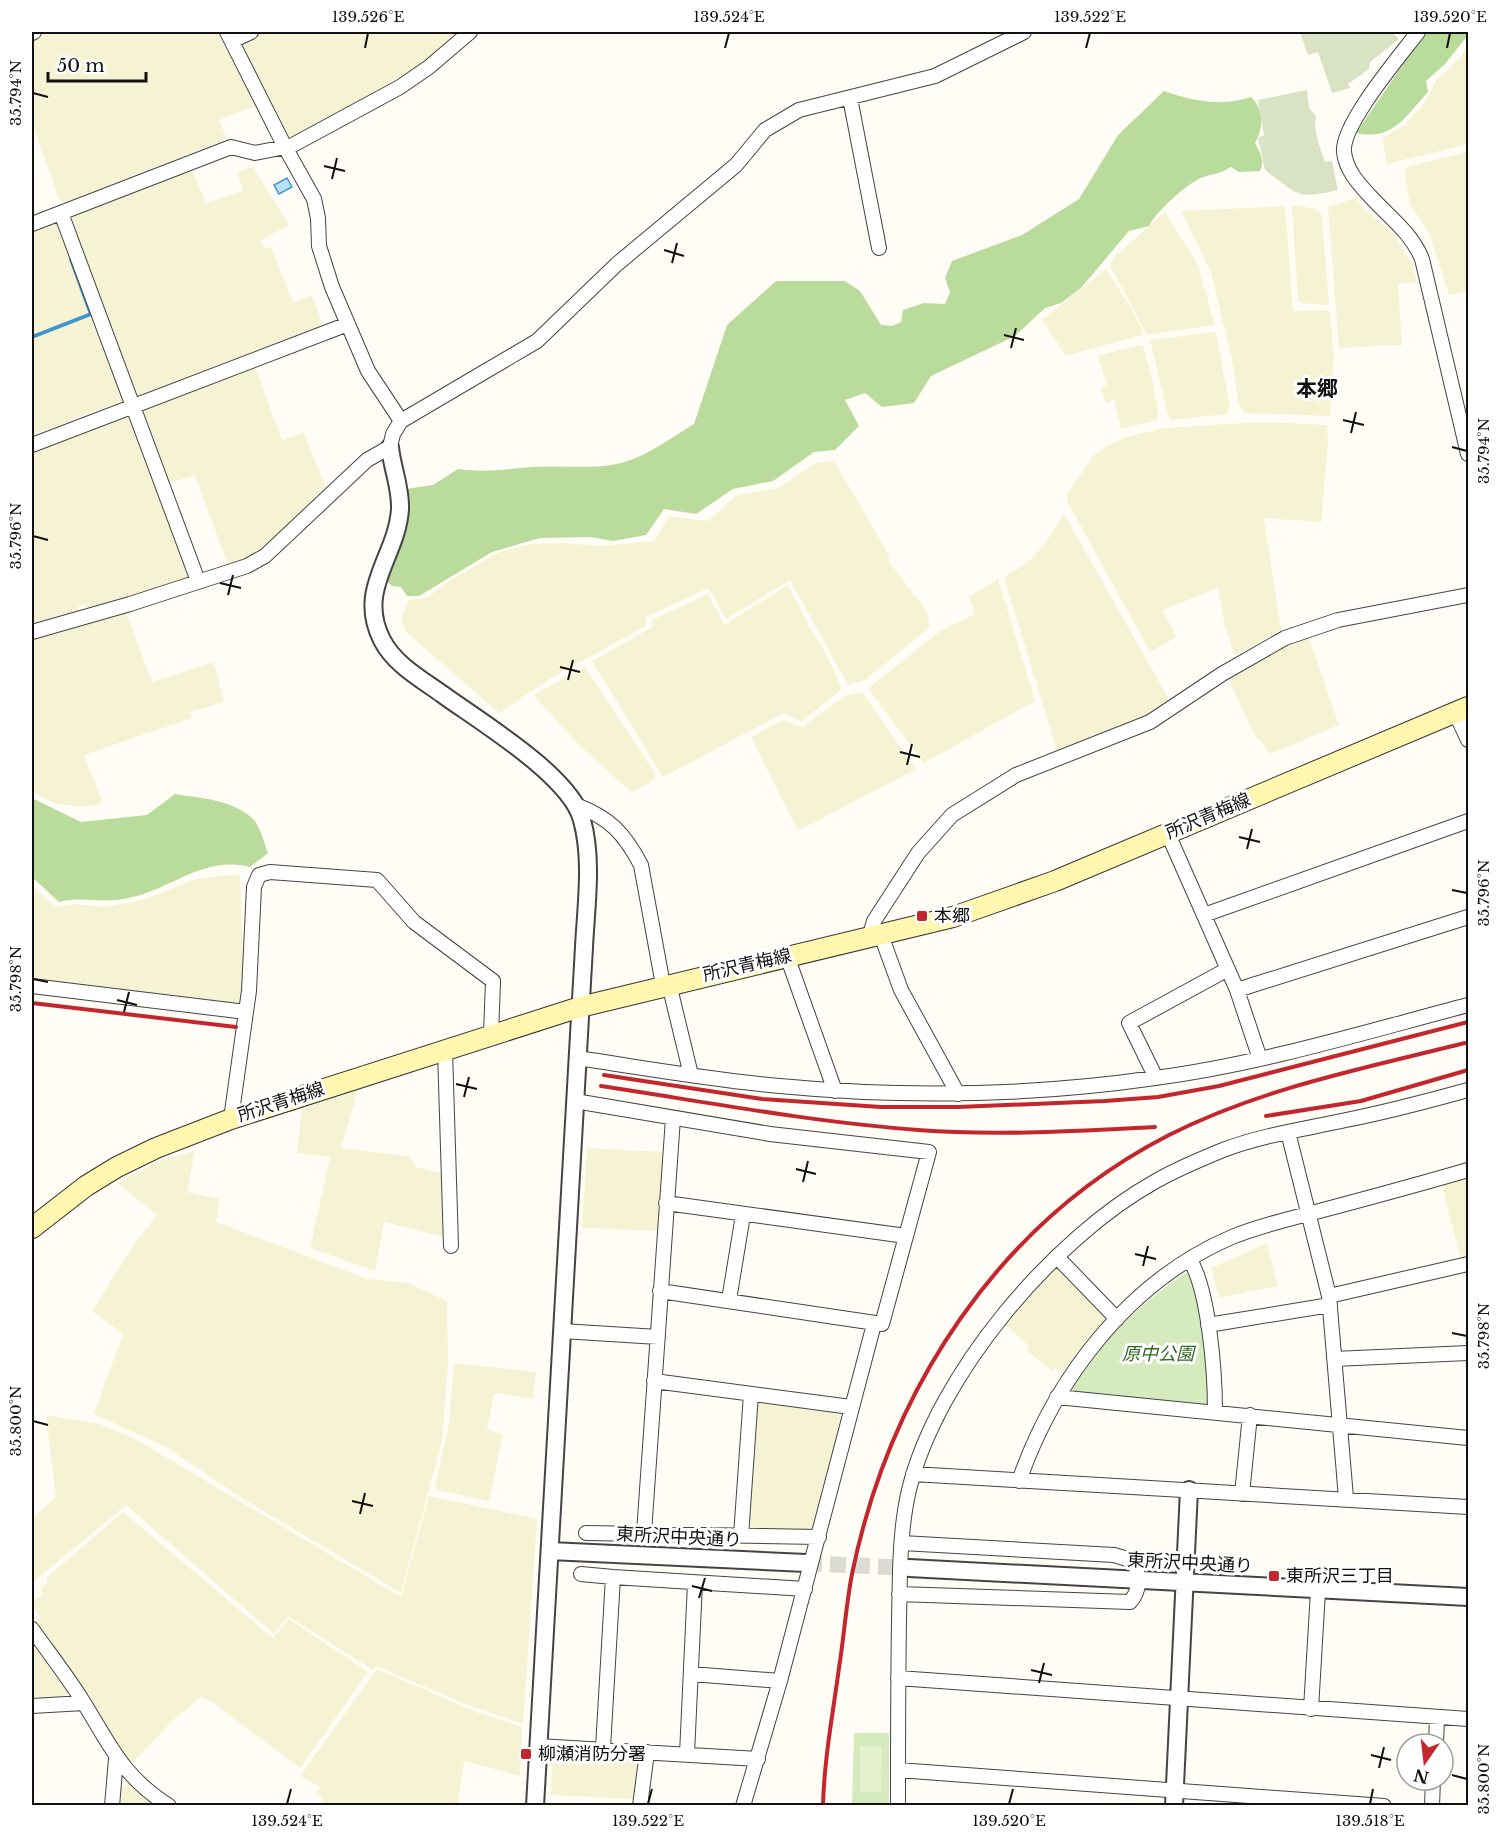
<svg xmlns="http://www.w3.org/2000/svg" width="1500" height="1837" font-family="'Libre Baskerville','Noto Sans JP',serif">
	<rect width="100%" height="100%" fill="#fffdf5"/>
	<path fill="#f6f3d4" d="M48,32H218L256,106L219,120L227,139L64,203L60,201L32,124V40Z
		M262,32H461L426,61L297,136L288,138L242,46V41Z
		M1468,44V144L1387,164L1382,138L1405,125L1426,101L1436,81L1460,58Z
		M1468,152V291L1449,295L1429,232L1410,205L1404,170L1409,166Z
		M253,167L289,225L260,241L264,248L271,247L293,303L312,295L323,326L140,396L136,393L71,220L74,214L192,170L206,203L243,191L237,172Z
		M1356,198L1365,210L1394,234L1413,265L1417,282L1398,284L1402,345L1339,348L1328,207Z
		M1295,205L1315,209L1322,215L1329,305L1301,303L1298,300L1292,207Z
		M1285,206L1293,311L1328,310L1330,313L1334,358L1330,416L1244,413L1239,405L1232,360L1211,272L1181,211Z
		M1165,212L1198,265L1215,325L1147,335L1110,266L1114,257Z
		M55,221L59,222L125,400L32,435V230Z
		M1106,269L1131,308L1142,329V335L1066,356L1042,320Z
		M1216,332L1230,407L1227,414L1172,420L1168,416L1150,340Z
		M1138,345L1143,346L1152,378L1158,409L1157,420L1121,429L1114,400L1106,403L1101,388L1107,385L1098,356Z
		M255,367L282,440L304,433L326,488L255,555L229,568L195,475L170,483L144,412L145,408Z
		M129,415L190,578L89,611L86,604L77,607L80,613L32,627V452Z
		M1262,422L1327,425L1328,442L1321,522L1264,518L1281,630L1235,656L1224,622L1218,588L1163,610L1176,637L1150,652L1067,501V494L1094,455L1109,445L1127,437L1164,428Z
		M834,461L889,555V562L926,610L930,627L865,680L848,685L790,580L726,619L709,588L646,617V626L553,677L499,713L406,632L401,619L409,600L428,597L446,583L497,553L529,544L562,543L601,546L654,541L669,516L708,521L737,495L779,488L815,463Z
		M1064,514L1170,701L1146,716L1057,751L1004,577L1027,563L1044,545Z
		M998,579L1035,701L924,763L869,690L871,686L940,631L975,614L969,597Z
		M788,585L809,627L823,647L842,689L801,722L784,713L663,777L592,661L653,627L652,620L708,594L724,625Z
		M126,613L152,682L214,662L224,702L190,712L192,718L84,755L102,801L100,804L81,807L54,803L32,792V640Z
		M1304,637L1309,638L1339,725L1270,754L1252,731L1228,677L1287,642Z
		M585,667L654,772L655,779L632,793L578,744L533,695Z
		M862,692L916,769L798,831L751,737L784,720L802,727L845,696Z
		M240,874L244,990L241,1002L235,1004L32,979V886L56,907L75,904L104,907L143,900L196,879Z
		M358,1090L341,1148L408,1156L416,1167L445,1174L447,1238L384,1222L375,1271L310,1248L330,1157L297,1153L302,1109Z
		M587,1148L665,1152L659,1231L582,1228Z
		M195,1151L187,1192L220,1199L216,1222L368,1279L408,1283L447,1301L448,1364L442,1441L401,1593L243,1499L168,1448L94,1414L123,1334L92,1311L135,1243L157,1215L117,1183L160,1160Z
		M1468,1176V1257L1461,1259L1441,1183Z
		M1267,1243L1278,1286L1219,1298L1211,1268Z
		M1055,1269H1060L1105,1317V1321L1062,1372L1055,1367L1052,1371L1027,1351L1029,1346L1004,1323Z
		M454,1363L536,1372L533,1399L494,1393L487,1430L503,1434L489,1501L437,1490L435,1486L449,1424Z
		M756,1400L838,1413L841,1417L814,1528L810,1531L752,1530L747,1527Z
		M46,1415L99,1424L137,1440L401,1597L429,1496L537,1519L523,1724L468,1705L376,1666L373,1670L288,1616L274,1634L126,1505L32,1583V1518L56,1497Z
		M123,1512L273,1638L289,1619L368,1672L300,1768L212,1702L201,1697L172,1721L133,1762L127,1761L83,1686L34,1624L41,1618L32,1606V1602L43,1594L41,1589L49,1581L46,1578Z
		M32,1639L71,1693L52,1699L32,1700Z
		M377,1669L476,1712L522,1727L520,1776L464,1761L458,1805H319L323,1798L316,1794L320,1787L300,1776Z
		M553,1753L638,1757L634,1799L551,1795Z
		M128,1781L154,1802L159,1806H115L117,1786L126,1787Z"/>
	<path fill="#d5ebbd" d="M1185,1273L1192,1275L1203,1326L1210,1402L1205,1407L1074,1393L1070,1387C1102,1341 1139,1305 1185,1273Z
		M854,1733H889V1805L852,1806Z"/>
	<path fill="#b9dc9c" d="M1425,32H1468V35L1445,64L1426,81L1428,92C1405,117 1393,141 1356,133Z
		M1164,91C1193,101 1221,107 1251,97C1264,109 1264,127 1255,143C1260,153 1265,160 1260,171L1239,172L1231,167C1218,175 1213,173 1201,178C1185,185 1156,212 1149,226L1129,231L1081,288L1061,303L1045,308L1015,336L931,376L914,403L882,407L865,393L845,400L859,426L835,450L814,452L773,481L733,489L696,514L664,509L646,535L613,541L591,537L540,538L492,552L419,596H407L401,587L392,586L385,579L408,514L406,489L433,485L458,469C484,473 506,469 532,467C558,465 585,469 611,465C641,461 669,439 694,424L727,325L776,281H845L860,291L881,325L892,326L901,322L903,310L924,303L945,304L950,292L945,278L952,261L1022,235L1079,199L1118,135Z
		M175,794C201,798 232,800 252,818C260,825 264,843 268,853L250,867C201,855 170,892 123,899C101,903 80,896 59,902L32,877V798L81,822L147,815Z"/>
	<path fill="#d9e3c4" d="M1300,32H1392L1399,39L1370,62L1369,69L1348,84L1350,88L1332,93L1318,52L1308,55Z
		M1307,90L1309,108L1316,116C1313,132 1320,147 1325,162L1332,161L1338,190C1296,200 1299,195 1265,170L1258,138L1264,135L1258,100Z"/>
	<path fill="#e6f2cf" d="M860,1746H882L881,1792H860Z"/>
	<path fill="#b9e0f7" stroke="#3f96cf" stroke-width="1.5" d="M287,178L292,187L279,194L274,185Z"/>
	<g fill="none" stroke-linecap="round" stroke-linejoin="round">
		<path stroke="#3f96cf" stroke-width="4" d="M32,337L91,314L71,259"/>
		<path stroke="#dbdad3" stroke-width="16" stroke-dasharray="16 8" stroke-linecap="butt" d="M806,1563L909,1568"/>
		<defs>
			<path id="minor" d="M227,32L285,147L314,199L318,218L319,246L332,287L368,371L401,421
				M1418,32C1400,56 1341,125 1344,152C1346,170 1358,183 1369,195C1389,217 1411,232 1422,259L1468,454
				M32,33L34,32
				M232,41L251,32
				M850,98L879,248
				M61,213L198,581
				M32,224L231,147L255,153L291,146L400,87L429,67L470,32
				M32,445L348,324
				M32,632L130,604L247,566L265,556L367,460L390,447L393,434L401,421L537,341L617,264L736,165L765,130L799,110L935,76L1024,32
				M1455,712L1468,740
				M576,805C610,818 624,833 641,865L663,985
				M1168,834L1237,990L1260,1059
				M1204,915L1468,821
				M881,935L901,990L958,1094
				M869,938L874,921L918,853L952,815L1016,775L1150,722L1222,674L1285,638L1338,620L1468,595
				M787,956L835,1091
				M669,984L691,1075
				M32,986L246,1012L231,1119
				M1237,990L1468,917
				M246,1012L249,991L254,887L259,875L270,872L377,880L414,922L493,981L491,1035
				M445,1050L451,1246
				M577,1058C645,1068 712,1080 780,1086C905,1098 1030,1096 1155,1078C1261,1064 1365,1032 1468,1005
				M1156,1078L1129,1023L1228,969
				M575,1101L770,1134L929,1152L882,1324L660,1291
				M1288,1132L1329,1296L1346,1498
				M666,1203L906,1236
				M1057,1257L1117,1319
				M1190,1260C1209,1291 1215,1373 1215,1411
				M1329,1296L1468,1264
				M729,1300L743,1215
				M1208,1325L1330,1305
				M562,1331L658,1337
				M1334,1359L1468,1353
				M654,1381L851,1407
				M1057,1397L1468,1438
				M913,1474L1468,1507
				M1019,1481C1055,1378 1129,1281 1232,1237C1261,1225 1293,1218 1323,1210C1372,1197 1420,1184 1468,1170
				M1242,1494L1250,1415
				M586,1533L819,1537
				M644,1533L673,1118
				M741,1536L751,1394
				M581,1574L613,1577
				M899,1594L1130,1602C1141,1590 1139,1576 1134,1561L1114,1555L902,1543
				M32,1629C49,1653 67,1676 82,1700C111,1746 121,1775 169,1806
				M691,1674L780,1681
				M898,1678L1468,1719
				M32,1706L84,1703
				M1311,1709L1318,1591
				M1436,1744L1437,1717
				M538,1746L758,1759
				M603,1748L613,1577L805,1589
				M687,1754L695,1583
				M898,1770L1384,1806
				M112,1806L116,1759
				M640,1806L647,1752
				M743,1806L780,1681L874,1324
				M898,1806C898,1744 898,1683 899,1621C900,1579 899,1532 909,1490C937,1375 1053,1238 1156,1181C1177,1169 1201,1159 1223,1150C1262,1135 1305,1129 1346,1120C1387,1112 1428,1101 1468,1090
				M1432,1806L1433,1780"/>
			<path id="tertiary" d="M390,447C392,468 401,488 400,509C397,557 356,589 382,640C394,664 421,679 442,694C479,721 571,776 582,820C593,860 586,906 584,947L535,1806
				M550,1551L806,1563
				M909,1568L1468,1597
				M1174,1806L1189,1490"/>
			<path id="secondary" d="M32,1228L86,1186L117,1167L156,1148L231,1119L580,1007L953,917L1055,881L1468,707"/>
		</defs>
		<use href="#minor" stroke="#444" stroke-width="16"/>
		<use href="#tertiary" stroke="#444" stroke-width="20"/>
		<use href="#secondary" stroke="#333" stroke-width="22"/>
		<use href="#minor" stroke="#fff" stroke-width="14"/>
		<use href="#tertiary" stroke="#fff" stroke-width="16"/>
		<use href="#secondary" stroke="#fff6b0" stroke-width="20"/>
		<path stroke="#c4262e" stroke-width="4" d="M32,1003L236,1027
			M604,1075L762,1099L881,1107H958L1105,1101L1158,1097L1219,1086L1468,1022
			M601,1086C706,1102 812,1122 918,1130C997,1136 1076,1131 1155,1127
			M1266,1116L1361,1101L1468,1070
			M823,1806C824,1760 833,1713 839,1668C844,1637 846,1605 852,1574C890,1389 999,1222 1169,1135C1262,1088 1365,1068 1465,1043"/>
	</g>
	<path fill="none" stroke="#111" stroke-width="2" d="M365,48L368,33M725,48L729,33M1086,48L1090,33M1447,48L1450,33M33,93L48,97M324,166L345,171M332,179L337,158M664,250L684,256M672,263L677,243M1004,335L1024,340M1011,348L1016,328M1343,420L1364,425M1351,433L1356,412M1452,447L1467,451M33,536L48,540M220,583L241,588M228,595L233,575M560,667L580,672M568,680L573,660M900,752L920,757M907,765L912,744M1239,837L1260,842M1247,849L1252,829M1452,890L1467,893M33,979L48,982M117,1000L137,1005M124,1012L129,992M456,1084L477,1089M464,1097L469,1077M796,1169L816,1174M803,1182L808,1161M1135,1254L1156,1259M1143,1266L1148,1246M1452,1333L1467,1336M33,1421L48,1425M352,1501L373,1506M360,1514L365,1493M692,1586L712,1591M699,1598L705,1578M1031,1670L1052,1675M1039,1683L1044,1663M1371,1755L1391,1760M1379,1768L1384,1747M1452,1775L1467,1779M287,1804L291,1789M648,1804L652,1789M1009,1804L1013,1789M1370,1804L1373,1789"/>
	<g fill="#c4262e" stroke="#fff" stroke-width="2">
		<rect x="916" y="910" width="12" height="12" rx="3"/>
		<rect x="1268" y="1570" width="12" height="12" rx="3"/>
		<rect x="520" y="1748" width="12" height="12" rx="3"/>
	</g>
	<g text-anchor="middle" stroke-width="6" stroke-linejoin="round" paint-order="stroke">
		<g font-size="18" fill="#111" stroke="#fff">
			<text transform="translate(1208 816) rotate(-23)" y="6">所沢青梅線</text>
			<text transform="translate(747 965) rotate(-13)" y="6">所沢青梅線</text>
			<text transform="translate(281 1102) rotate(-18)" y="6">所沢青梅線</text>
			<text transform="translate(679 1537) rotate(3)" y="6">東所沢中央通り</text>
			<text transform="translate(1190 1563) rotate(3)" y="6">東所沢中央通り</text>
		</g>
		<g font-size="18" fill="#111" stroke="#fff" text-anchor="start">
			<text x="934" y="922">本郷</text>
			<text x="1286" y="1582">東所沢三丁目</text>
			<text x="538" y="1760">柳瀬消防分署</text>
		</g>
		<g font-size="18" font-style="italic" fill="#2f6b1f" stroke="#fff">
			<text x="1158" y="1360">原中公園</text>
		</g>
		<g font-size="21" font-weight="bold" fill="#111" stroke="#fff">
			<text x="1317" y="396">本郷</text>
		</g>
	</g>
	<rect width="1500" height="1837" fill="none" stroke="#ffffff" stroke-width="66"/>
	<g transform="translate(1425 1762) rotate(194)"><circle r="28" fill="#ffffff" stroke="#a0a0a0" stroke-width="1.5"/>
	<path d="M0-4.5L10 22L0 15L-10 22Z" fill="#c4262e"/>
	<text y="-9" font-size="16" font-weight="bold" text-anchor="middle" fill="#111111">N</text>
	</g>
	<path d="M48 72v9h98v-9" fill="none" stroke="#111111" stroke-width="3"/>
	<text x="57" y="72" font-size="18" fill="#111111" stroke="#ffffff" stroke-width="4.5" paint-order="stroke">50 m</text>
	<rect x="33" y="33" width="1434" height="1771" fill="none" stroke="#111" stroke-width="2"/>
	<g font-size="15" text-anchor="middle" fill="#111">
		<text x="368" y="22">139.526°E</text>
		<text x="729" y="22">139.524°E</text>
		<text x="1090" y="22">139.522°E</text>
		<text x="1450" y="22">139.520°E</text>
		<text transform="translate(16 93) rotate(-90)" y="5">35.794°N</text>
		<text transform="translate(1484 451) rotate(-90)" y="5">35.794°N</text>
		<text transform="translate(16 536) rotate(-90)" y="5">35.796°N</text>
		<text transform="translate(1484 893) rotate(-90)" y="5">35.796°N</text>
		<text transform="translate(16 979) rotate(-90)" y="5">35.798°N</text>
		<text transform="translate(1484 1336) rotate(-90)" y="5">35.798°N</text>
		<text transform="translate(16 1421) rotate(-90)" y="5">35.800°N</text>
		<text transform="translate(1484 1779) rotate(-90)" y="5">35.800°N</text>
		<text x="287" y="1826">139.524°E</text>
		<text x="648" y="1826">139.522°E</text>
		<text x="1009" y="1826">139.520°E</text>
		<text x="1370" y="1826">139.518°E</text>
	</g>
</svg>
